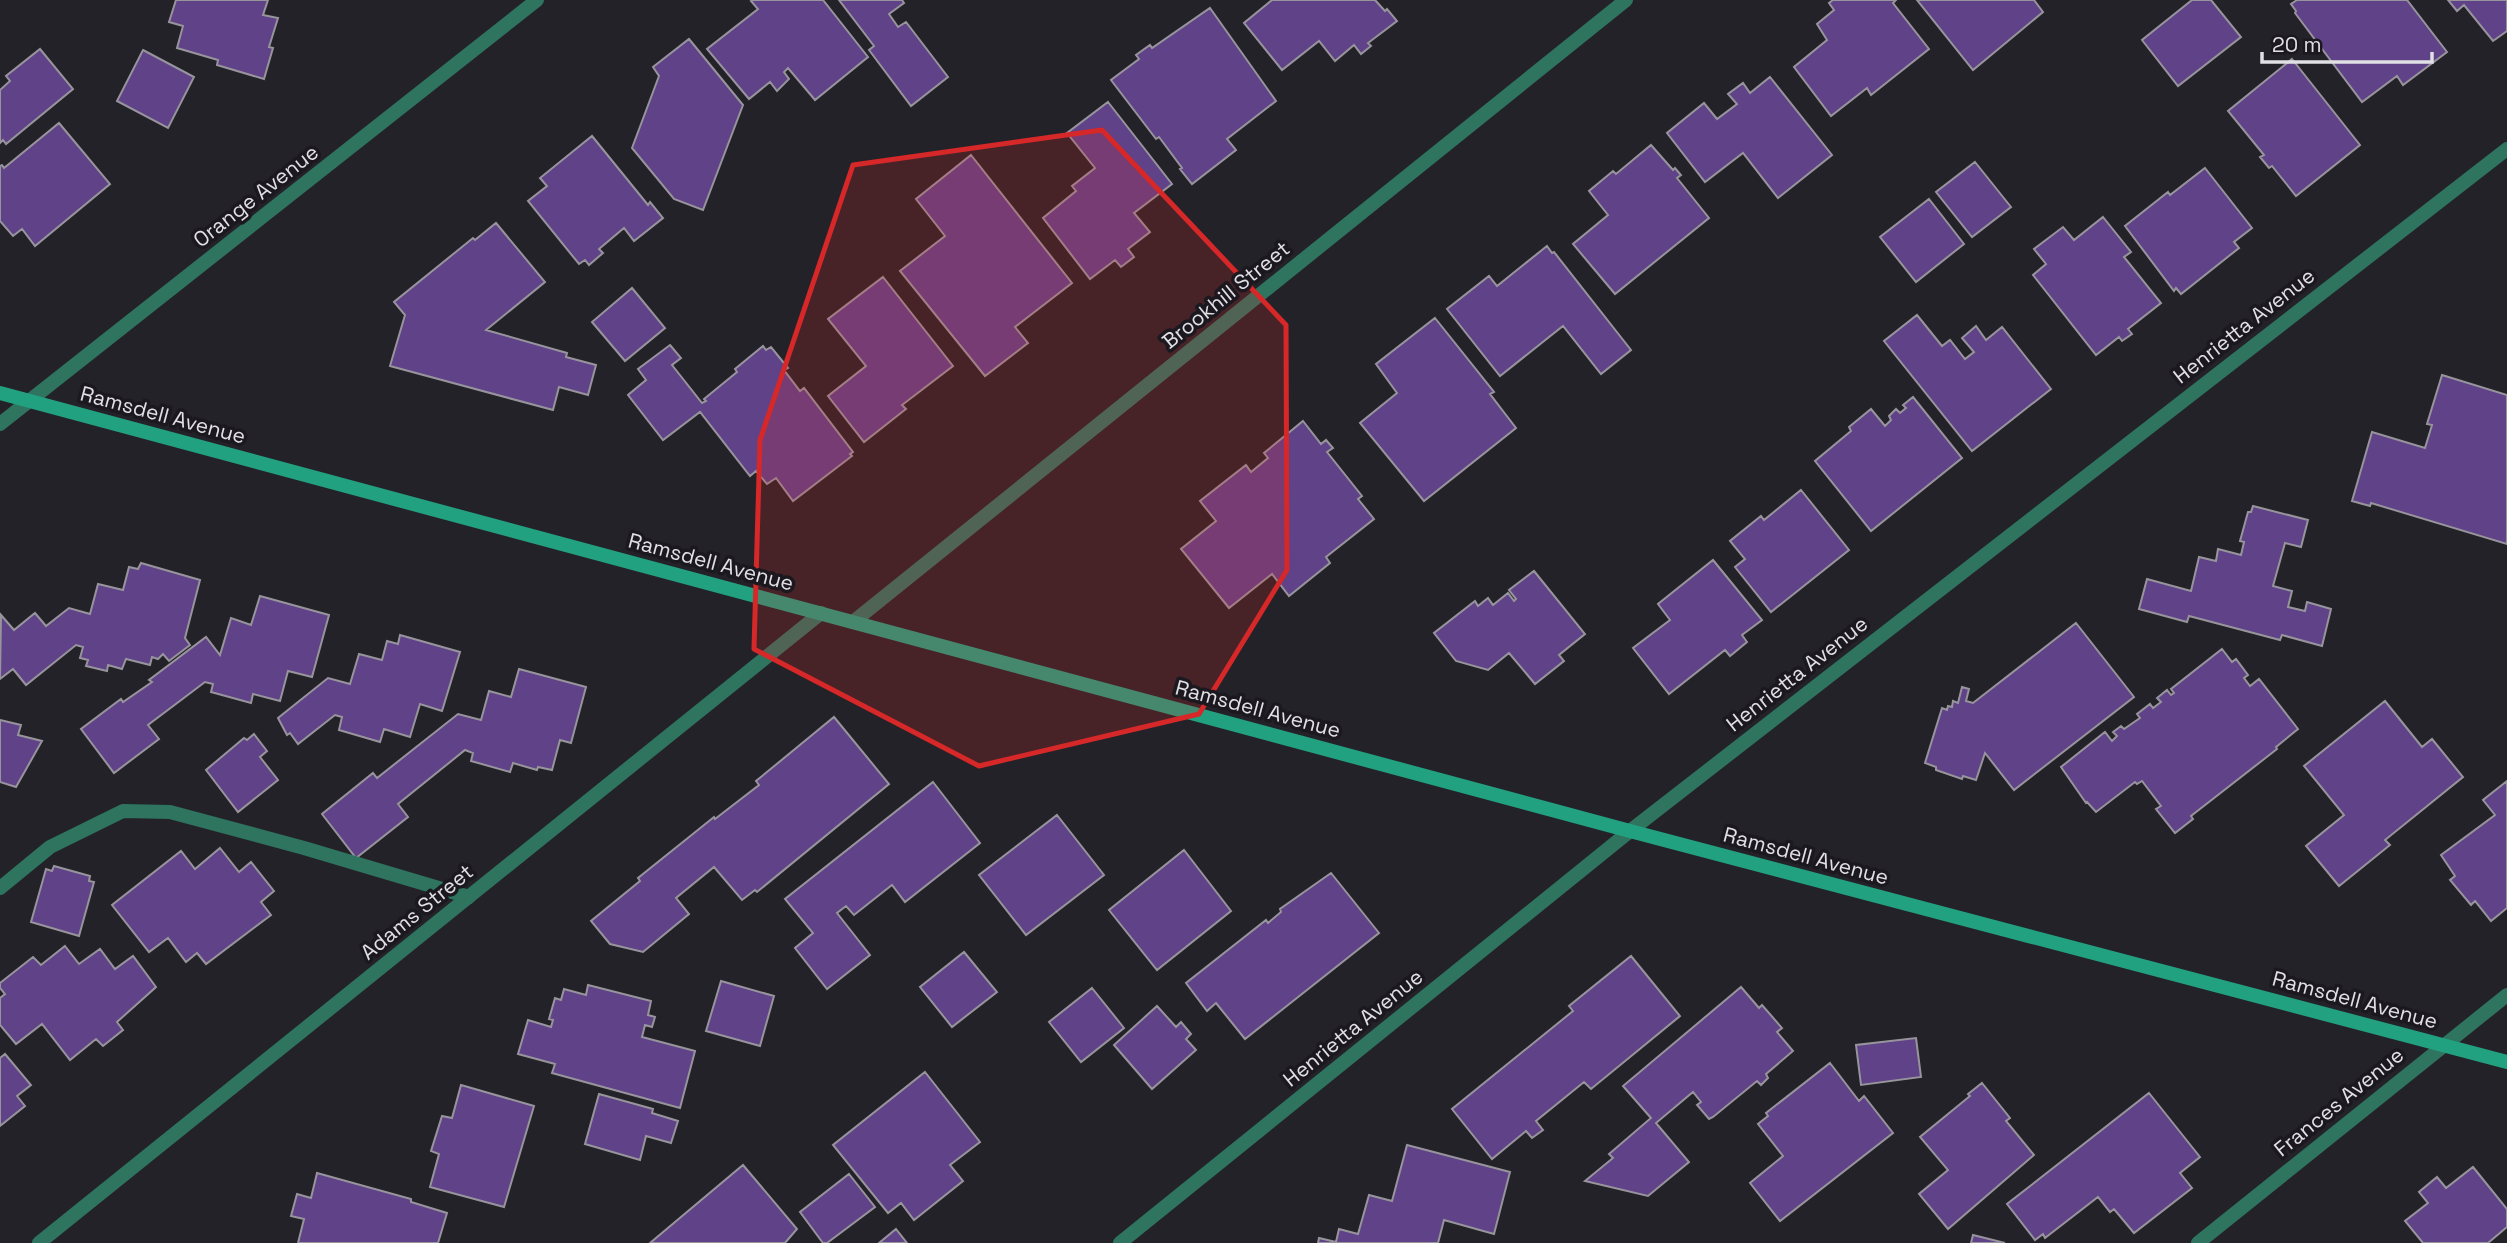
<svg xmlns="http://www.w3.org/2000/svg" width="2507" height="1243" font-family="'Space Grotesk',sans-serif">
	<rect width="100%" height="100%" fill="#242229"/>
	<path fill="#5f4287" stroke="#97949c" stroke-width="2" d="M176,0H268L263,15L278,18L269,47L273,48L264,79L217,65L218,60L177,48L183,26L169,22Z
		M753,0H823L868,57L815,100L788,68L784,72L789,79L777,91L770,82L749,99L707,49L758,9L751,1Z
		M839,0H902L904,3L889,14L898,27L906,22L948,77L911,106L869,50L874,46Z
		M1272,0H1375L1385,11L1387,9L1397,21L1368,43L1371,46L1361,54L1354,45L1335,61L1319,41L1282,70L1244,23Z
		M1833,0H1896L1893,3L1929,49L1871,95L1867,88L1831,116L1794,67L1827,40L1817,24L1834,10L1829,3Z
		M1917,0H2034L2043,12L1973,70Z
		M2192,0H2211L2241,37L2178,86L2142,40Z
		M2297,0H2407L2447,52L2403,85L2397,76L2362,102L2295,13L2296,11L2291,4Z
		M2448,0H2507V31L2493,41L2464,5L2457,11Z
		M1210,8L1276,101L1227,139L1236,150L1192,184L1180,169L1182,168L1159,137L1156,139L1111,80L1139,59L1136,55L1150,45L1152,48Z
		M689,39L743,105L703,210L674,199L632,148L659,76L653,67Z
		M40,49L73,89L6,144L3,140L0,143V90L10,81L6,76Z
		M143,50L194,77L168,128L117,101Z
		M2292,59L2360,145L2296,196L2272,166L2269,168L2260,157L2264,155L2228,111Z
		M1770,77L1832,155L1778,198L1743,153L1705,182L1667,133L1704,103L1717,119L1737,104L1728,94L1743,83L1750,93Z
		M1108,102L1172,184L1134,213L1150,232L1128,249L1134,257L1121,267L1115,260L1090,279L1043,218L1076,191L1072,186L1095,168L1067,133Z
		M59,123L110,184L35,246L22,229L13,236L0,221V166L2,165L4,168Z
		M592,136L648,205L650,202L663,218L634,241L624,228L599,249L603,253L589,265L585,260L579,264L528,201L547,186L540,178Z
		M1651,145L1673,170L1675,168L1681,175L1677,178L1709,218L1615,294L1573,244L1608,215L1589,191L1613,171L1616,174Z
		M971,155L1072,283L1015,327L1028,343L985,376L900,271L945,236L916,199Z
		M1975,162L2011,207L1972,237L1936,192Z
		M2205,168L2252,228L2234,242L2239,248L2181,294L2176,288L2174,291L2125,226L2168,192L2170,195Z
		M1929,199L1964,244L1916,282L1880,237Z
		M2103,217L2131,252L2124,257L2161,303L2128,329L2132,334L2122,341L2119,337L2096,355L2033,275L2046,264L2034,249L2063,227L2074,240Z
		M496,223L545,282L486,330L567,353L566,357L596,365L588,395L559,387L553,410L390,366L405,315L394,302L473,238L475,240Z
		M1547,246L1552,253L1554,252L1631,350L1601,374L1563,326L1500,376L1447,309L1489,276L1497,286Z
		M883,277L953,366L902,405L906,409L864,442L828,396L866,366L828,319Z
		M632,288L665,328L625,361L592,322Z
		M1917,315L1942,346L1950,340L1965,359L1974,352L1962,338L1976,326L1986,340L2002,327L2051,389L1972,451L1884,341Z
		M1435,318L1494,392L1490,394L1516,428L1424,501L1360,423L1397,393L1376,364Z
		M670,345L681,358L672,365L702,403L706,401L704,399L737,372L735,369L763,346L766,350L771,347L788,368L784,370L800,391L804,388L853,452L850,454L852,456L793,501L776,478L767,484L756,471L750,476L700,412L663,440L628,395L646,380L638,369Z
		M2442,375L2507,395V544L2371,503L2370,506L2352,501L2372,432L2425,448L2432,425L2427,424Z
		M1913,397L1962,458L1871,531L1815,461L1851,431L1849,427L1871,409L1885,426L1891,420L1889,416L1896,409L1900,413L1906,408L1903,405Z
		M1303,421L1321,444L1326,440L1333,448L1327,452L1362,496L1358,499L1374,519L1326,557L1330,563L1289,596L1272,574L1229,608L1181,549L1216,521L1200,501L1246,465L1251,472L1268,458L1264,453Z
		M1801,490L1849,550L1771,612L1735,567L1745,559L1730,541L1761,516L1764,520Z
		M2253,506L2308,520L2301,547L2285,543L2273,586L2292,591L2288,607L2305,611L2307,602L2331,609L2322,646L2282,635L2280,640L2189,616L2187,622L2139,609L2147,579L2191,591L2199,557L2216,561L2218,549L2241,555L2244,542L2240,541L2248,512H2251Z
		M1713,560L1762,620L1742,635L1747,642L1730,656L1725,650L1669,694L1633,648L1670,620L1658,604Z
		M141,563L200,580L185,638L190,645L169,661L163,654L158,659L152,657L150,665L126,659L122,669L108,665L107,671L86,666L88,660L80,658L83,647L76,645L26,685L13,669L0,679L1,615L14,630L35,613L46,626L69,608L90,614L98,584L123,590L129,567L138,569Z
		M1534,571L1585,634L1559,655L1564,661L1535,684L1509,653L1488,670L1456,661L1434,633L1475,601L1478,606L1488,598L1493,605L1508,593L1514,601L1516,599L1509,590Z
		M260,596L329,615L312,677L288,671L280,701L253,694L251,703L211,692L213,684L205,682L148,725L159,739L114,773L81,729L121,699L123,702L152,682L149,680L206,637L220,655L231,618L251,625Z
		M2076,623L2134,697L2014,790L1985,753L1976,780L1963,776L1962,779L1936,770V767L1925,763L1942,708L1947,710L1948,706L1952,707L1953,701L1958,703L1962,687L1969,689L1966,701L1973,703Z
		M400,635L460,652L442,711L420,704L410,737L384,729L380,742L339,730L342,717L335,715L298,744L290,733L287,735L278,718L328,678L350,684L359,654L382,660L387,641L398,644Z
		M2222,649L2232,662L2236,659L2248,675L2244,678L2250,686L2259,679L2298,729L2276,747L2277,749L2191,816L2193,819L2175,833L2156,809L2161,806L2142,781L2137,784L2135,782L2096,812L2087,802L2086,803L2061,767L2105,732L2112,741L2117,736L2113,732L2121,726L2124,729L2140,718L2137,714L2150,704L2153,708L2161,702L2157,698L2167,690L2171,695L2174,693L2171,689Z
		M519,669L586,687L571,743L560,740L552,770L538,767L537,770L513,763L510,772L471,761L473,753L465,750L398,804L408,817L356,858L322,814L373,773L377,778L458,714L481,720L489,691L511,697Z
		M2385,701L2422,747L2432,739L2463,777L2385,840L2390,845L2339,886L2306,846L2344,815L2304,766Z
		M834,717L889,784L757,892L755,890L742,900L714,867L676,898L689,914L643,952L610,944L591,921L640,881L638,878L714,817L715,819L759,785L756,781Z
		M0,720L21,725L18,735L42,741L16,787L0,782Z
		M254,734L267,751L260,757L278,780L238,812L206,770L244,738L247,740Z
		M2507,781V908L2491,921L2475,901L2471,905L2450,880L2455,876L2441,855L2495,815L2483,800Z
		M933,782L980,843L905,902L892,885L854,915L846,906L837,913L870,955L827,989L795,948L813,933L785,899Z
		M1057,815L1104,875L1026,935L979,875Z
		M220,848L239,872L251,862L274,891L261,902L271,915L206,964L197,953L186,962L168,938L149,952L112,905L181,851L195,869Z
		M1184,850L1231,911L1157,970L1109,910Z
		M54,866L90,876L89,881L94,882L79,936L31,922L46,869L52,871Z
		M1331,873L1379,933L1245,1039L1216,1003L1207,1011L1186,983L1266,920L1268,923L1281,912L1280,909Z
		M65,946L79,964L100,949L115,969L133,956L156,987L117,1022L123,1030L103,1046L96,1039L70,1060L42,1024L16,1044L0,1025V998L5,994L0,988V983L33,957L41,965Z
		M964,952L997,992L952,1027L920,987Z
		M1631,956L1680,1016L1591,1089L1584,1082L1536,1121L1543,1130L1532,1138L1526,1131L1492,1159L1452,1109L1573,1011L1569,1006Z
		M721,981L774,996L760,1046L706,1031Z
		M588,985L651,1001L648,1015L655,1017L652,1027L645,1025L642,1037L695,1051L680,1108L552,1073L555,1064L518,1054L528,1020L551,1027L553,1020L549,1019L555,998L561,1000L564,989L586,995Z
		M1741,987L1759,1008L1762,1005L1782,1028L1777,1032L1793,1051L1766,1074L1768,1078L1761,1085L1757,1081L1713,1117L1709,1119L1697,1105L1701,1102L1693,1092L1656,1123L1689,1162L1648,1196L1585,1181L1613,1158L1609,1154L1651,1118L1623,1086Z
		M1092,988L1124,1028L1081,1062L1049,1022Z
		M1157,1006L1176,1027L1181,1022L1191,1034L1186,1039L1196,1050L1152,1089L1114,1045Z
		M1916,1038L1921,1077L1861,1085L1856,1045Z
		M5,1054L31,1085L17,1096L25,1106L0,1126V1058Z
		M1830,1063L1859,1101L1864,1096L1893,1133L1780,1221L1750,1183L1783,1156L1758,1124L1768,1116L1766,1113Z
		M925,1072L980,1142L950,1165L963,1181L914,1220L901,1203L888,1213L833,1145Z
		M1982,1083L2010,1118L2006,1121L2034,1155L1948,1229L1919,1194L1948,1170L1920,1137L1970,1096L1968,1094Z
		M461,1085L534,1106L504,1207L430,1187L439,1154L431,1151L442,1116L452,1118Z
		M2149,1093L2200,1157L2180,1173L2192,1188L2134,1233L2114,1209L2110,1212L2098,1197L2045,1238L2043,1234L2035,1240L2007,1204Z
		M599,1094L653,1109L652,1113L678,1121L671,1143L646,1136L640,1160L585,1144Z
		M1407,1145L1510,1172L1494,1234L1444,1220L1438,1243H1318L1319,1238L1336,1242L1339,1229L1358,1234L1369,1195L1392,1201Z
		M743,1165L797,1229L785,1243H650Z
		M2473,1167L2507,1209V1227L2488,1243H2423L2405,1221L2428,1203L2419,1192L2437,1177L2446,1188Z
		M317,1173L411,1199V1202L447,1213L438,1243H298L304,1219L291,1216L297,1194L311,1198Z
		M849,1174L875,1207L827,1243H823L800,1212Z
		M896,1229L907,1243H879Z
		M1973,1235L2005,1243H1971Z"/>
	<g fill="none" stroke-linecap="round" stroke-linejoin="round">
		<path stroke="#2e745f" stroke-width="14" d="M0,888L50,847L123,811L170,812L304,848L469,897"/>
		<path stroke="#2e745f" stroke-width="14" d="M0,424L537,0
			M853,622L1626,0
			M39,1243L821,613
			M1120,1243L1630,831L2507,149
			M2198,1243L2507,995"/>
		<path stroke="#21a180" stroke-width="14" d="M0,393L1630,831L2507,1062"/>
	</g>
	<path fill="#d62828" fill-opacity="0.2" stroke="#d62828" stroke-width="5" stroke-linejoin="round" d="M1102,130L1286,325L1287,570L1199,714L979,766L754,649L760,440L853,165Z"/>
	<g text-anchor="middle" stroke-width="7" stroke-linejoin="round" paint-order="stroke">
		<g font-size="21" fill="#e1e0e4" stroke="#1b191f">
			<text transform="translate(256 196) rotate(-38)" y="7">Orange Avenue</text>
			<text transform="translate(1226 295) rotate(-39)" y="7">Brookhill Street</text>
			<text transform="translate(2244 326) rotate(-38)" y="7">Henrietta Avenue</text>
			<text transform="translate(163 415) rotate(15)" y="7">Ramsdell Avenue</text>
			<text transform="translate(711 562) rotate(15)" y="7">Ramsdell Avenue</text>
			<text transform="translate(1797 674) rotate(-38)" y="7">Henrietta Avenue</text>
			<text transform="translate(1258 709) rotate(15)" y="7">Ramsdell Avenue</text>
			<text transform="translate(1806 856) rotate(15)" y="7">Ramsdell Avenue</text>
			<text transform="translate(417 912) rotate(-39)" y="7">Adams Street</text>
			<text transform="translate(2355 1000) rotate(15)" y="7">Ramsdell Avenue</text>
			<text transform="translate(1353 1028) rotate(-39)" y="7">Henrietta Avenue</text>
			<text transform="translate(2339 1102) rotate(-39)" y="7">Frances Avenue</text>
		</g>
	</g>
	<path d="M2262 52v10h170v-10" fill="none" stroke="#e1e0e4" stroke-width="3.5"/>
	<text x="2272" y="52" font-size="21" fill="#e1e0e4" stroke="#1b191f" stroke-width="5" paint-order="stroke">20 m</text>
</svg>
